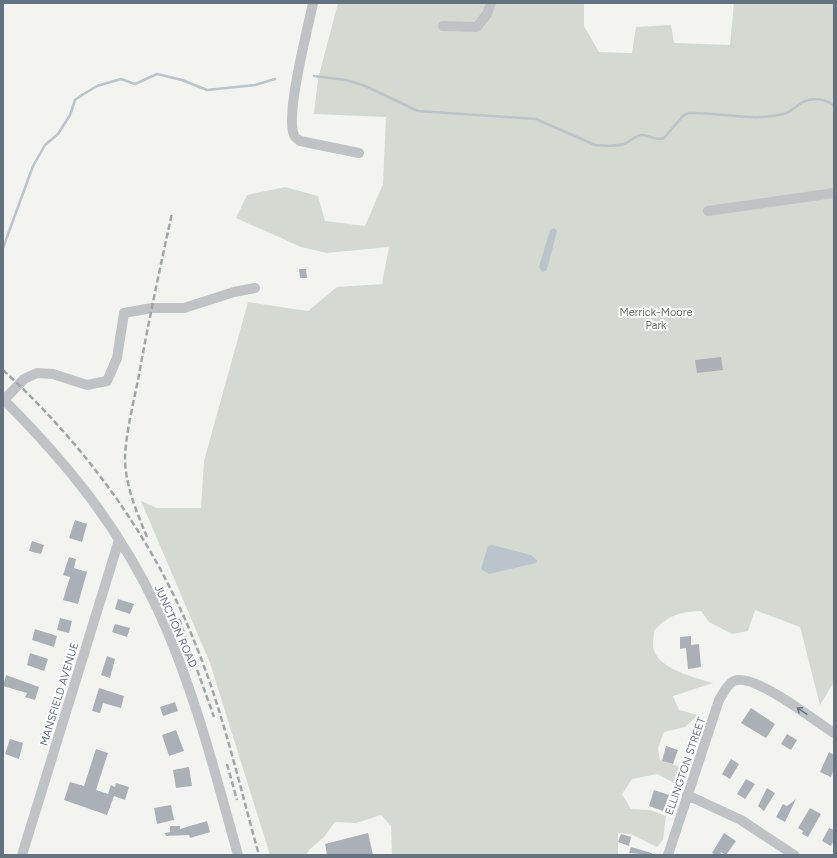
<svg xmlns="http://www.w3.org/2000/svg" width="837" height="858" font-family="Figtree,sans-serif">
	<rect width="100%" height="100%" fill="#f3f4f0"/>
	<path fill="#d4dad1" d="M338,3H584V26L599,52L632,53L636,27L671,25L674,43L730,45L734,3H834V682L820,705L800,627L755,610L748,631L732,634L709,622L701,611C680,612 668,615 654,631C654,637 652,645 654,650C659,669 696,678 713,683L673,696L679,710L698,715L685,727L664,732L658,748L660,760L680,767L676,784L657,774L632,779L622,794L631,809L650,810L666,816L663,840L657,847L631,834L618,833V855H392L391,826L381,815L356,823L335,822L324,837L309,850L306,855H270L210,663L141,501L157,508H201L204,461L248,302L308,311L337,287L382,284L389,247L327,253L301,247L236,218L247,195L285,187L318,196L325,221L365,226L383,184L386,117L314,114L318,79Z"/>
	<path fill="#bac4ca" d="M554,228L557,231L548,266L546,271L542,272L539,267L550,230Z
		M492,545L531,555L537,560L536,563L489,574L481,569L488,546Z"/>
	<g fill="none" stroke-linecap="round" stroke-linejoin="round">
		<path stroke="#bac4ca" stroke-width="2.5" d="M314,76L346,80L363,85L418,111L536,119L595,145C605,146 617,147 626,143C632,140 636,135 643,135C651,136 656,141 664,138L682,117L688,113C720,112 751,122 783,114C792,112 795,106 803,102C812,97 827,99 834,106
			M3,248L33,166L45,145L58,134L70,115L75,100L82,95L97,86L121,79L135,84L157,74L182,80L207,90L255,85L275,79"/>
	</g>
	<path fill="#aab0b5" d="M299,269H306L307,278H300Z
		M721,357L723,370L697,373L695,360Z
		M75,520L87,524L82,542L69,538Z
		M32,541L44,545L41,554L29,551Z
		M69,557L76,559L74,568L87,572L78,604L63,600L70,577L63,575Z
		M118,599L134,604L130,614L115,609Z
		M60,618L72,621L69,633L57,630Z
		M115,624L130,628L127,637L112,632Z
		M35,629L57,636L54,647L32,640Z
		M691,636V645L699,644L701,667L688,669L686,648L680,649V637Z
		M30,653L48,659L44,671L27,665Z
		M107,656L115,659L110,678L101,675Z
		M6,675L39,687L35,700L25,697L27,693L3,686Z
		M99,688L124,696L121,708L103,703L100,713L92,711Z
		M175,702L178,711L163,716L160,707Z
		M751,708L775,724L766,738L741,723Z
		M176,730L184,751L169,756L162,735Z
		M787,734L797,740L791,750L781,744Z
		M10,739L23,743L19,759L5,754Z
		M666,746L678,750L673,764L662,761Z
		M96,749L108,753L96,790L108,794L111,785L115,787L116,783L129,787L125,800L114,796L107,815L64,800L70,782L84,786Z
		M829,752L834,755V769L831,777L820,772Z
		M731,759L739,764L730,779L722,774Z
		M189,767L192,786L176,788L173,770Z
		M746,779L755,784L745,799L737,794Z
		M767,788L775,793L764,811L758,806Z
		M654,790L669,795L663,811L649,806Z
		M796,799L785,822L776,817L783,804L787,806Z
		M171,805L174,820L157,824L154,808Z
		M810,808L821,814L808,837L802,834L803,831L798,828Z
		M207,821L210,832L190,838L189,835L166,836L165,833L170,832V826H180V829Z
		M829,828L834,830V840L831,846L822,841Z
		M368,833L373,855H327L325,844Z
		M724,833L736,841L726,855L721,852L720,855H715L712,853Z
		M621,834L631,837L629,846L618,842Z
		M631,847L652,853V855L629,853Z"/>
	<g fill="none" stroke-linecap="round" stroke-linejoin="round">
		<path stroke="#bfc3c6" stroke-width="10" d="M313,3C308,28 285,115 294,135C295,138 298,139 300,141L359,153
			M443,26L477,27L487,14L491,3
			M708,211L834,193
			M3,399C68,464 119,527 158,610C194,688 215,773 238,855
			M4,400L24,379L37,373L53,374L87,385L107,381L117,358L124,313L152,308H184L234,292L255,288
			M687,795L741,820L794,855
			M22,855L119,540
			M668,855L719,700C723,694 727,684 734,681C754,672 816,722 834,733"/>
		<path stroke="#a0a5ab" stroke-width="2.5" stroke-dasharray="6 3" stroke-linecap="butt" d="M3,370C86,446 153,538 195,643C223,711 239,784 259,855
			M147,537C137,513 125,485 125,458C126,432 133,405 138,380C148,324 160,268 172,213
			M179,619L214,717
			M227,764L237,800"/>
	</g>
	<defs><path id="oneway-shaft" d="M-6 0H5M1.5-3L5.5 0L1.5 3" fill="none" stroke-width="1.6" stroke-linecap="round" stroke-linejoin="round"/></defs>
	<use stroke="#697684" href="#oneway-shaft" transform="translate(802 711) rotate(-146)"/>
	<g text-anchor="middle" stroke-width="4" stroke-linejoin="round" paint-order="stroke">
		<g font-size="11" fill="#657762" stroke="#fff">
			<text x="656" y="316">Merrick-Moore<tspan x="656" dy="13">Park</tspan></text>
		</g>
		<g font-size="11" fill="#647280" stroke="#fff">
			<text transform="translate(176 626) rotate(66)" y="4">JUNCTION ROAD</text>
			<text transform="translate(59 694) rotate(-73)" y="4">MANSFIELD AVENUE</text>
			<text transform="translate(685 766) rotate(-71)" y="4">ELLINGTON STREET</text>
		</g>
	</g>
	<rect width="837" height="858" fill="none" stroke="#647280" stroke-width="8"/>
</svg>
